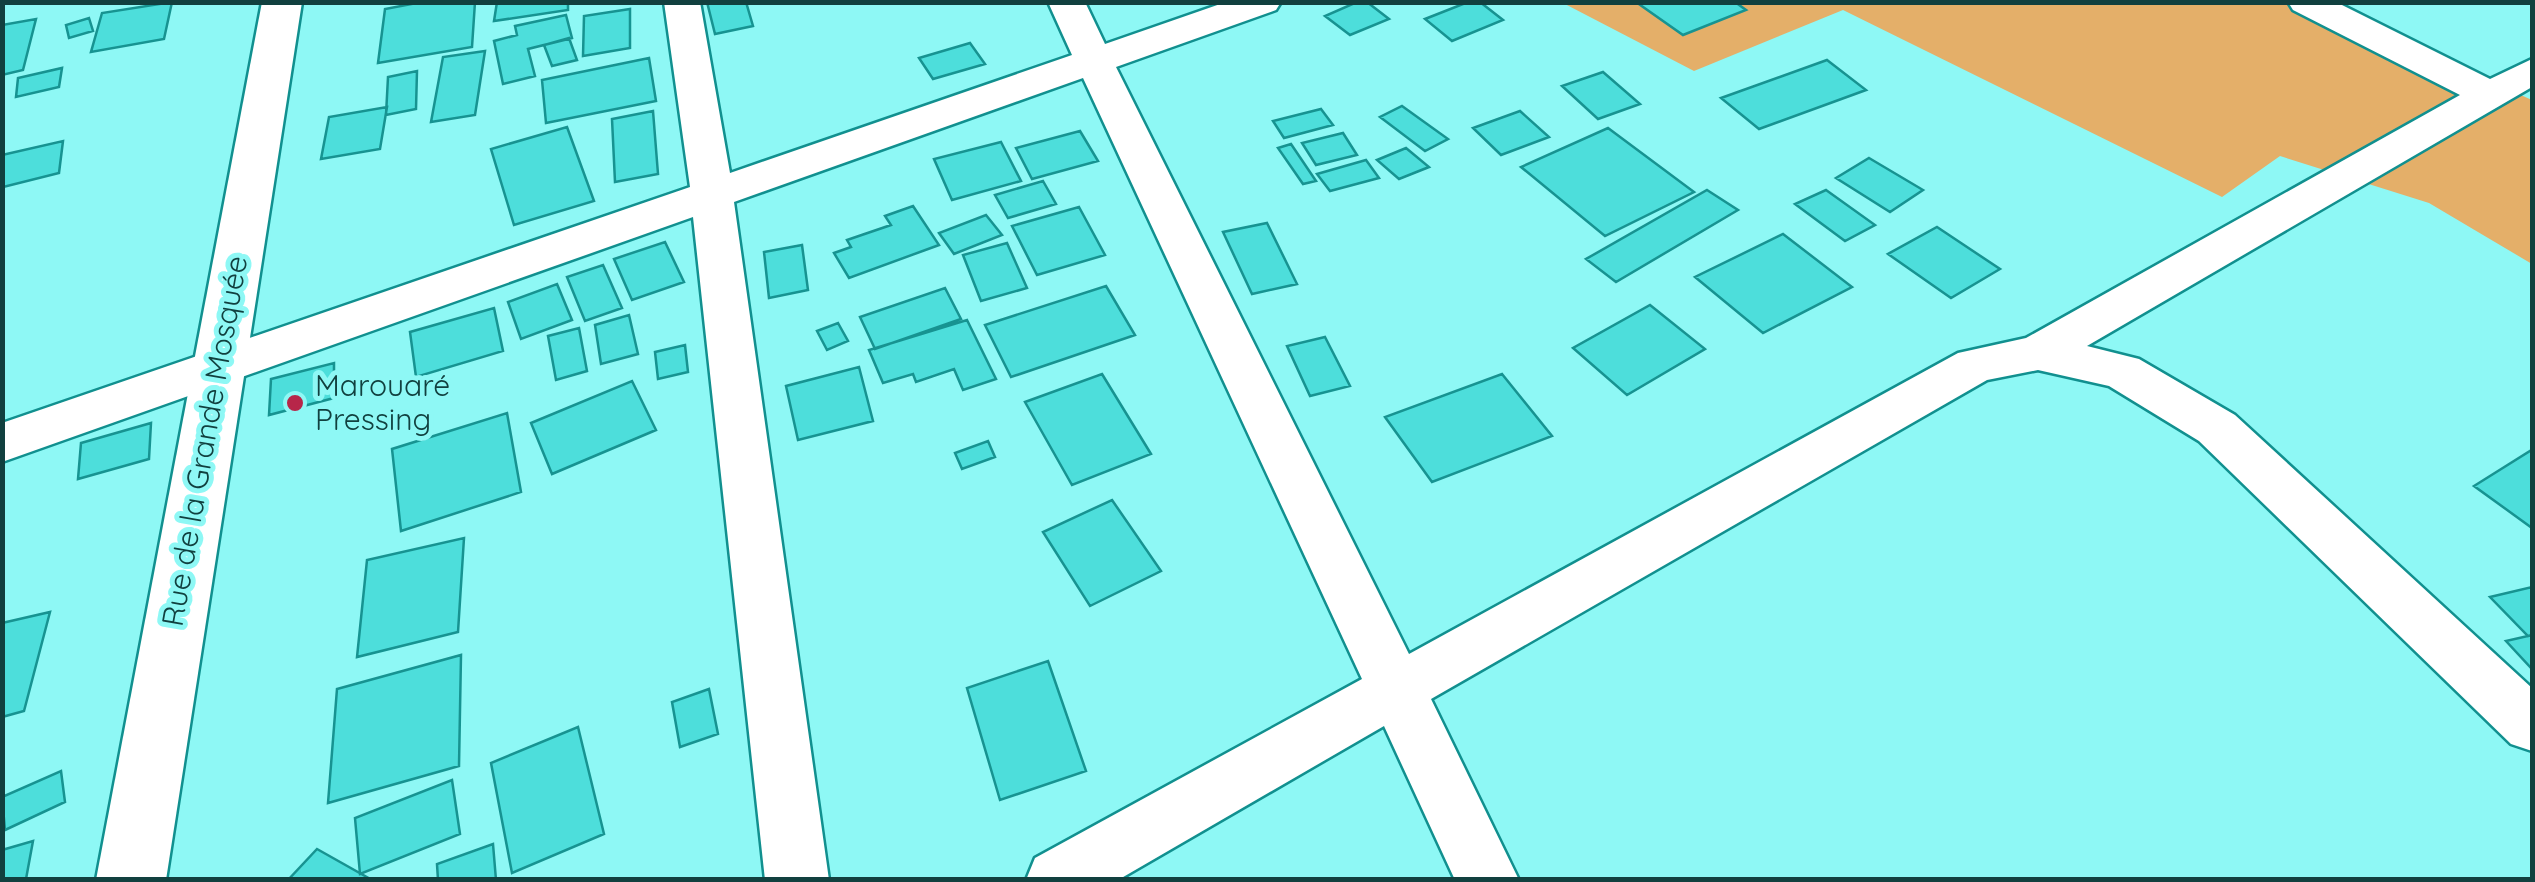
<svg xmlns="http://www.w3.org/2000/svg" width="2535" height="882" font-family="Quicksand,sans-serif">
	<rect width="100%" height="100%" fill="#8ef8f5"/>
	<path fill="#e4af69" d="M1563,3H2312L2532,100V264L2429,203L2280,156L2222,197L1843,10L1694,71Z"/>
	<path fill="#4ddedb" stroke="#179391" stroke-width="2.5" d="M172,2L164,39L91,52L102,13Z
		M422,2H475L472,47L378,63L385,9Z
		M497,2H568V10L494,21Z
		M707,2H746L753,26L715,34Z
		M1357,2H1367L1389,19L1350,35L1325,16Z
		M1468,2H1480L1503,20L1452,41L1425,19Z
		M1636,2H1735L1746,10L1683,35Z
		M630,9V48L583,56L584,16Z
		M566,15L572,38L528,49L535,76L503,84L494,41L517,35L515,26Z
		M89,18L93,31L69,38L66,25Z
		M36,19L23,70L2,75V25Z
		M569,38L577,60L552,66L544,45Z
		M970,43L985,64L933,79L919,58Z
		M485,51L475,115L431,122L443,57Z
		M649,58L656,101L546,123L542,80Z
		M1827,60L1866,90L1759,129L1721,98Z
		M62,68L59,87L16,97L18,78Z
		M417,71L416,109L386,115L388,77Z
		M1603,72L1640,104L1598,119L1562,86Z
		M1402,106L1448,139L1425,151L1380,117Z
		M387,107L380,149L321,159L329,117Z
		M1321,109L1333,125L1284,138L1273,121Z
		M653,111L658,174L615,182L612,119Z
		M1520,111L1549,137L1501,155L1473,128Z
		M567,127L594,201L514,225L491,149Z
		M1608,128L1694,192L1605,236L1521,167Z
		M1080,131L1098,161L1032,179L1016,148Z
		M1343,133L1357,155L1316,165L1302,143Z
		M63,141L59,173L3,187L2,193V155Z
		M1001,142L1021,181L952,200L934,159Z
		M1291,144L1316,181L1303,184L1278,148Z
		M1406,148L1429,167L1399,179L1377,160Z
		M1869,158L1923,190L1890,212L1836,178Z
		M1366,160L1379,178L1330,191L1317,174Z
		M1043,181L1056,204L1008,218L995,195Z
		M1707,190L1738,210L1616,282L1586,259Z
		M1826,190L1875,225L1845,241L1795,204Z
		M913,206L939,245L849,278L834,253L851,247L847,240L891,225L885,216Z
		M1079,207L1105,255L1037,275L1012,226Z
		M986,215L1002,235L954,254L939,233Z
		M1267,223L1297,284L1252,294L1223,232Z
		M1937,227L2000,269L1951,298L1888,254Z
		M1783,234L1852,287L1763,333L1695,277Z
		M665,242L684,282L632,300L614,259Z
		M1007,243L1027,288L981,301L963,255Z
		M802,245L808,290L769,298L764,252Z
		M603,265L622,308L585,321L567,277Z
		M557,284L572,320L521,339L508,302Z
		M1106,286L1135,335L1011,377L985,325Z
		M945,288L961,319L875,349L860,317Z
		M1650,305L1705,349L1627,395L1573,348Z
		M494,308L503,351L416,377L410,332Z
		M629,315L638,354L601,364L595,325Z
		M967,320L996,379L963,390L954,369L916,382L913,374L883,383L869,350Z
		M838,323L848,341L827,350L817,331Z
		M579,328L587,371L556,380L548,336Z
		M1325,337L1350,386L1310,396L1287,346Z
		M685,345L688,372L658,379L655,352Z
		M334,363V398L269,415L271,379Z
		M859,367L873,421L798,440L786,386Z
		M1102,374L1151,454L1072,485L1025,402Z
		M1502,374L1552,436L1432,482L1385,417Z
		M632,381L656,430L552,474L531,423Z
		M507,413L521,492L401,531L392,449Z
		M151,423L149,459L78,479L81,443Z
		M988,441L995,457L962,469L955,453Z
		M2530,451L2532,452V528L2474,486Z
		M1112,500L1161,571L1090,606L1043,532Z
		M464,538L458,632L357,657L367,560Z
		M2532,587V635L2528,636L2490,597Z
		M50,612L24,711L2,717V623Z
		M2532,635V669L2506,641Z
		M461,655L459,766L328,803L337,689Z
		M1048,661L1086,771L1000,800L967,688Z
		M709,689L718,734L680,747L672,702Z
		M578,727L604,834L512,873L491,763Z
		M61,771L65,802L5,830L2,797Z
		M452,780L460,834L360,874L355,818Z
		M33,841L26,879L2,880V850Z
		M493,844L496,880H438L437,864Z
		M317,849L372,880H288Z"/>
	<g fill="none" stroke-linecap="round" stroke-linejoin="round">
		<defs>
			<path id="minor" d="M664,2H700L730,173L1072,55L1048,2H1085L1105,44L1226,2H1281L1276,10L1116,67L1409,654L1958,353L2026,338L2460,95L2293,10L2288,2H2336L2490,79L2532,59V87L2087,346L2139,359L2235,415L2532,688V751L2511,744L2199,441L2109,386L2038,370L1987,380L1431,699L1519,880H1455L1384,726L1118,880H1026L1035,858L1362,679L1083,78L734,202L829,880H765L693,217L2,462V423L690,187Z"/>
			<path id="tertiary" d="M262,2H302L166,880H96Z"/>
		</defs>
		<use href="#minor" stroke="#11908f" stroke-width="5"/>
		<use href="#tertiary" stroke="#11908f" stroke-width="5"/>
		<use href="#minor" fill="#fff" fill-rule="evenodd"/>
		<use href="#tertiary" fill="#fff" fill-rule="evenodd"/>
	</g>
	<circle fill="#b72649" stroke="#8ef8f5" stroke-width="4" cx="295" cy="403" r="10"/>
	<g text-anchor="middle" stroke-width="10" stroke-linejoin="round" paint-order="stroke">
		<g font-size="30" fill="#11403f" stroke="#8ef8f5" text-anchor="start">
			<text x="315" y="396">Marouaré<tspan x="315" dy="34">Pressing</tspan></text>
		</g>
		<g font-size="30" fill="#11403f" stroke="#8ef8f5">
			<text transform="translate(205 441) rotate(-80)" y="10">Rue de la Grande Mosquée</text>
		</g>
	</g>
	<rect width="2535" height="882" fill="none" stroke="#11403f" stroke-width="10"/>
</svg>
